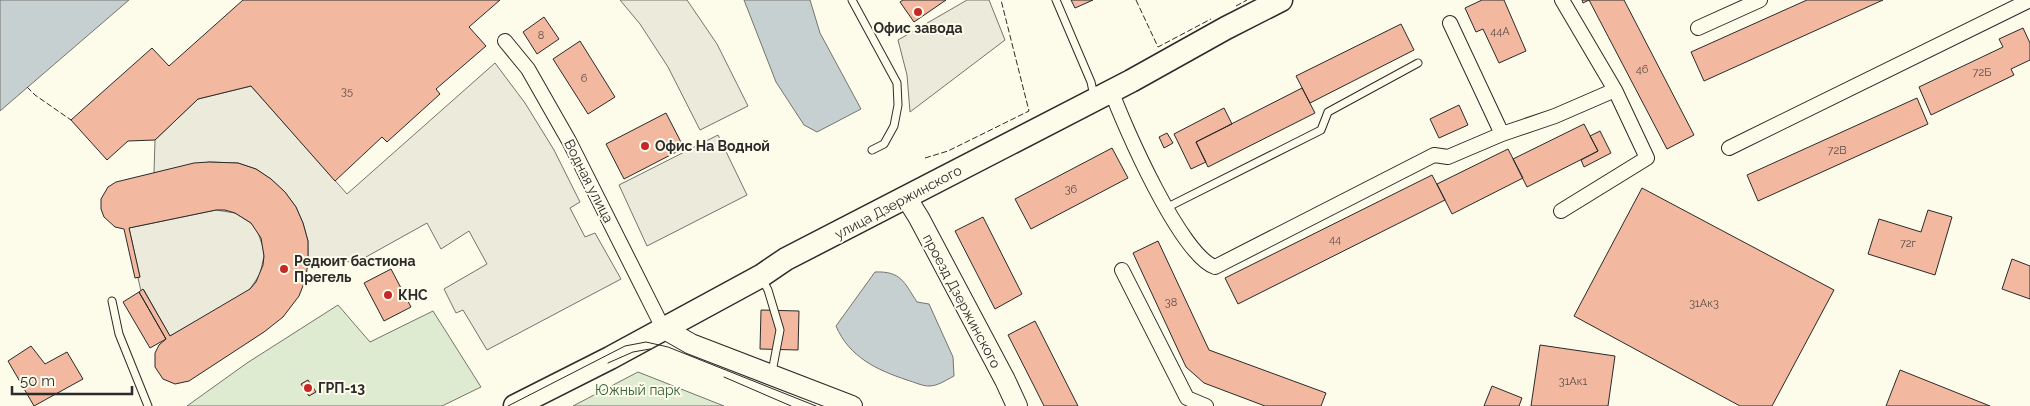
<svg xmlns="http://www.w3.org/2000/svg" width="2030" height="406" font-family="Raleway,sans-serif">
	<rect width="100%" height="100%" fill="#fdfbea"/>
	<path fill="#deebd1" stroke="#74746e" d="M338,305L370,342L433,311L481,387L442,406H187L247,363Z
		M638,372L724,406H573Z"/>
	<path fill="#eceadb" stroke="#74746e" d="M620,0H687L717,44L748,106L700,130L668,67L640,24Z
		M967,0H989L1005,40L910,112L907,75L898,40Z
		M495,63L525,103L554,150L580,202L570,208L585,237L595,233L621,279L487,350L463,310L456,313L444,289L487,264L469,231L441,249L427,223L357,262L308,260V241L303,223L296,207L285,192L271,179L256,169L238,163L209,162L154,173L155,140L198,99L251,86L347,194Z
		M718,135L747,195L647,246L619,185Z
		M216,210L235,213L251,223L257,230L263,247L264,256L260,274L250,289L243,295L170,336L144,290L141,291L138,278L140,277L129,228Z"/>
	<path fill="#c7d0d0" stroke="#74746e" d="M0,0H129L0,111Z
		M744,0H810L820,33L861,109L817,132L804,125L776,82Z
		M875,272C901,271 904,282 917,302L929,304L953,357L954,376C946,380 938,386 929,386C922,386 914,382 907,380C877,370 849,357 836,326Z"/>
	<path fill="#f2b8a0" stroke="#2b2b2b" d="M243,0H500L469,27L486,46L436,89L440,94L387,142L382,137L335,181L251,86L198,99L155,140L128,141L107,160L71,120L152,48L169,66Z
		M903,0H946L914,22L900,2Z
		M1071,0H1093L1075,8Z
		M1482,0H1504L1526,51L1499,63L1483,29L1476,32L1465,8Z
		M1582,0H1624L1694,135L1667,149L1589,0L1583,3Z
		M1807,0H1883L1704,81L1691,52Z
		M544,17L559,39L537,54L523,32Z
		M1401,24L1414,50L1310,103L1296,76Z
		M2023,28L2030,43V60L2011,69L2014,75L1931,115L1919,87L2003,47L1999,39Z
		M580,41L615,97L588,114L553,59Z
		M1302,88L1315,113L1208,167L1196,142Z
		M1917,98L1928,124L1758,201L1747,175Z
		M1459,105L1468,125L1439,138L1430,119Z
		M1224,108L1232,124L1196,142L1206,162L1191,169L1174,134Z
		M666,113L684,148L624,179L606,144Z
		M1584,124L1598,151L1527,187L1513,159Z
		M1600,131L1611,153L1584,167L1581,160L1598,151L1590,136Z
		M1167,133L1173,143L1164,148L1159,137Z
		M1112,148L1128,178L1031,229L1015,199Z
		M1508,149L1523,178L1452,214L1437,184Z
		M209,162L238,163L256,169L271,179L285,192L296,207L303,223L308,241V260L306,278L299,296L283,317L264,332L189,381L175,384L163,379L155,367V353L159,345L166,339L139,292L143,289L170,336L250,289L256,282L263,265L264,256L261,238L251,223L235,213L225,210H216L129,228L140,277L135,278L124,229L115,227L104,217L101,209V199L108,187L116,182L194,163Z
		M1432,175L1445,200L1238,304L1225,278Z
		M1642,188L1834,290L1772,406H1740L1574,316Z
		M1928,210L1952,217L1935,275L1868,254L1879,219L1921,232Z
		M983,217L1022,294L995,309L955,231Z
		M1158,241L1209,350L1326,393L1321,406H1265L1204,383L1186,367L1133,253Z
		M2012,259L2030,266V299L2002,289Z
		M391,269L411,307L384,321L364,283Z
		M139,292L166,339L150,348L123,302Z
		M761,310L799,311L798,350L760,349Z
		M1035,321L1078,406H1044L1034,386L1008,335Z
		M1540,345L1615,356L1608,406H1531Z
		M31,346L45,364L67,352L83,379L34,406L8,361Z
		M1900,370L1990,406H1886Z
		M308,380L316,392L309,396L301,384Z
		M1492,386L1522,398L1519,406H1484Z"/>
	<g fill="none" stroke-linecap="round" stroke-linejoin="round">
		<defs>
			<path id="service" d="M852,0L897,83L898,105L894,126L884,144L872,150
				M1056,0L1091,82L1094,96
				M1166,208L1321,130L1328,112L1418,63
				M762,279L768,290L780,330L772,372
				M112,301L119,334L148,406"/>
			<path id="minor" d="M1450,23L1502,134
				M1698,28L1760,0
				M505,41L528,69L569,141L663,328
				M1111,90C1124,126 1181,256 1215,267L1434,155L1448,157L1502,134L1555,116L1615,90L1562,0
				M1729,148L2030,0
				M1561,211L1647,158L1615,90
				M1122,270L1187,398L1206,406"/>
			<path id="secondary" d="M906,197L919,218L1005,380L1017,406
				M663,328L691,344L852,406"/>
			<path id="primary" d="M515,406L610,358L761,276L786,259L1131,81L1226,28L1281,0"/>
		</defs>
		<use href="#service" stroke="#2b2b2b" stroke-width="9"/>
		<use href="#minor" stroke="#2b2b2b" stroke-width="16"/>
		<use href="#secondary" stroke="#2b2b2b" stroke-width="22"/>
		<use href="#primary" stroke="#2b2b2b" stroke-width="25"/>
		<use href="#service" stroke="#fdfbea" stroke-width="7"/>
		<use href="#minor" stroke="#fdfbea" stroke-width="14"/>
		<use href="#secondary" stroke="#fdfbea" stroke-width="20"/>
		<use href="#primary" stroke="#fdfbea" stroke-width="22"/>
		<path stroke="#2b2b2b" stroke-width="1" d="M608,363L633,352L650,349
			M724,377L791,406
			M508,406L625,346L646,342L668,347L816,406"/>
		<path stroke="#2b2b2b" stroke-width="1" stroke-dasharray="6 2.5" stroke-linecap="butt" d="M1136,0L1158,47L1211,19
			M1236,6L1247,0
			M27,87L35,95L71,120
			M925,158L948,151L1029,111L1001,0"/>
	</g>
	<g fill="#c62828" stroke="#fdfbea" stroke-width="2">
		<circle cx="918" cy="12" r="5"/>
		<circle cx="645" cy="146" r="5"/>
		<circle cx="284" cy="269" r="5"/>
		<circle cx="388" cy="295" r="5"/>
		<circle cx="308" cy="388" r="5"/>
	</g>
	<g text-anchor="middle" stroke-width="4" stroke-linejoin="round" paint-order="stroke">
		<g font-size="11" fill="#5d4e48">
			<text x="1500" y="35">44А</text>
			<text x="541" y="39">8</text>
			<text x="1642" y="73">46</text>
			<text x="1982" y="76">72Б</text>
			<text x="584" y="82">6</text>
			<text x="347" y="95">35</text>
			<text x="1837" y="154">72В</text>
			<text x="1071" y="193">36</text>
			<text x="1335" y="243">44</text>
			<text x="1908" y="247">72г</text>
			<text x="1171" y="306">38</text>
			<text x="1704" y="307">31Ак3</text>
			<text x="1573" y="385">31Ак1</text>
		</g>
		<g font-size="14" font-weight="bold" fill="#2b2b2b" stroke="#fdfbea" text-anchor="start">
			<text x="918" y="33" text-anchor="middle">Офис завода</text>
			<text x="655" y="151">Офис На Водной</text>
			<text x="294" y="266">Редюит бастиона<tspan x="294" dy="16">Прегель</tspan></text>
			<text x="398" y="300">КНС</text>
			<text x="318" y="393">ГРП-13</text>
		</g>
		<g font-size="14" fill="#2b2b2b" stroke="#fdfbea">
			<text transform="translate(589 181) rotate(63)" y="5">Водная улица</text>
			<text transform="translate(898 202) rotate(-28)" y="5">улица Дзержинского</text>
			<text transform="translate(962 301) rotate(62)" y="5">проезд Дзержинского</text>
		</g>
		<g font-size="14" fill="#34623c" stroke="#fdfbea">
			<text x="638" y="395">Южный парк</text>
		</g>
	</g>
	<path d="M12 386v8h120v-8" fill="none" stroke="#2b2b2b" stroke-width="2.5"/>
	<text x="20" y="386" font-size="15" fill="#2b2b2b" stroke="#fdfbea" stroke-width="4" paint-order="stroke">50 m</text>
</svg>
